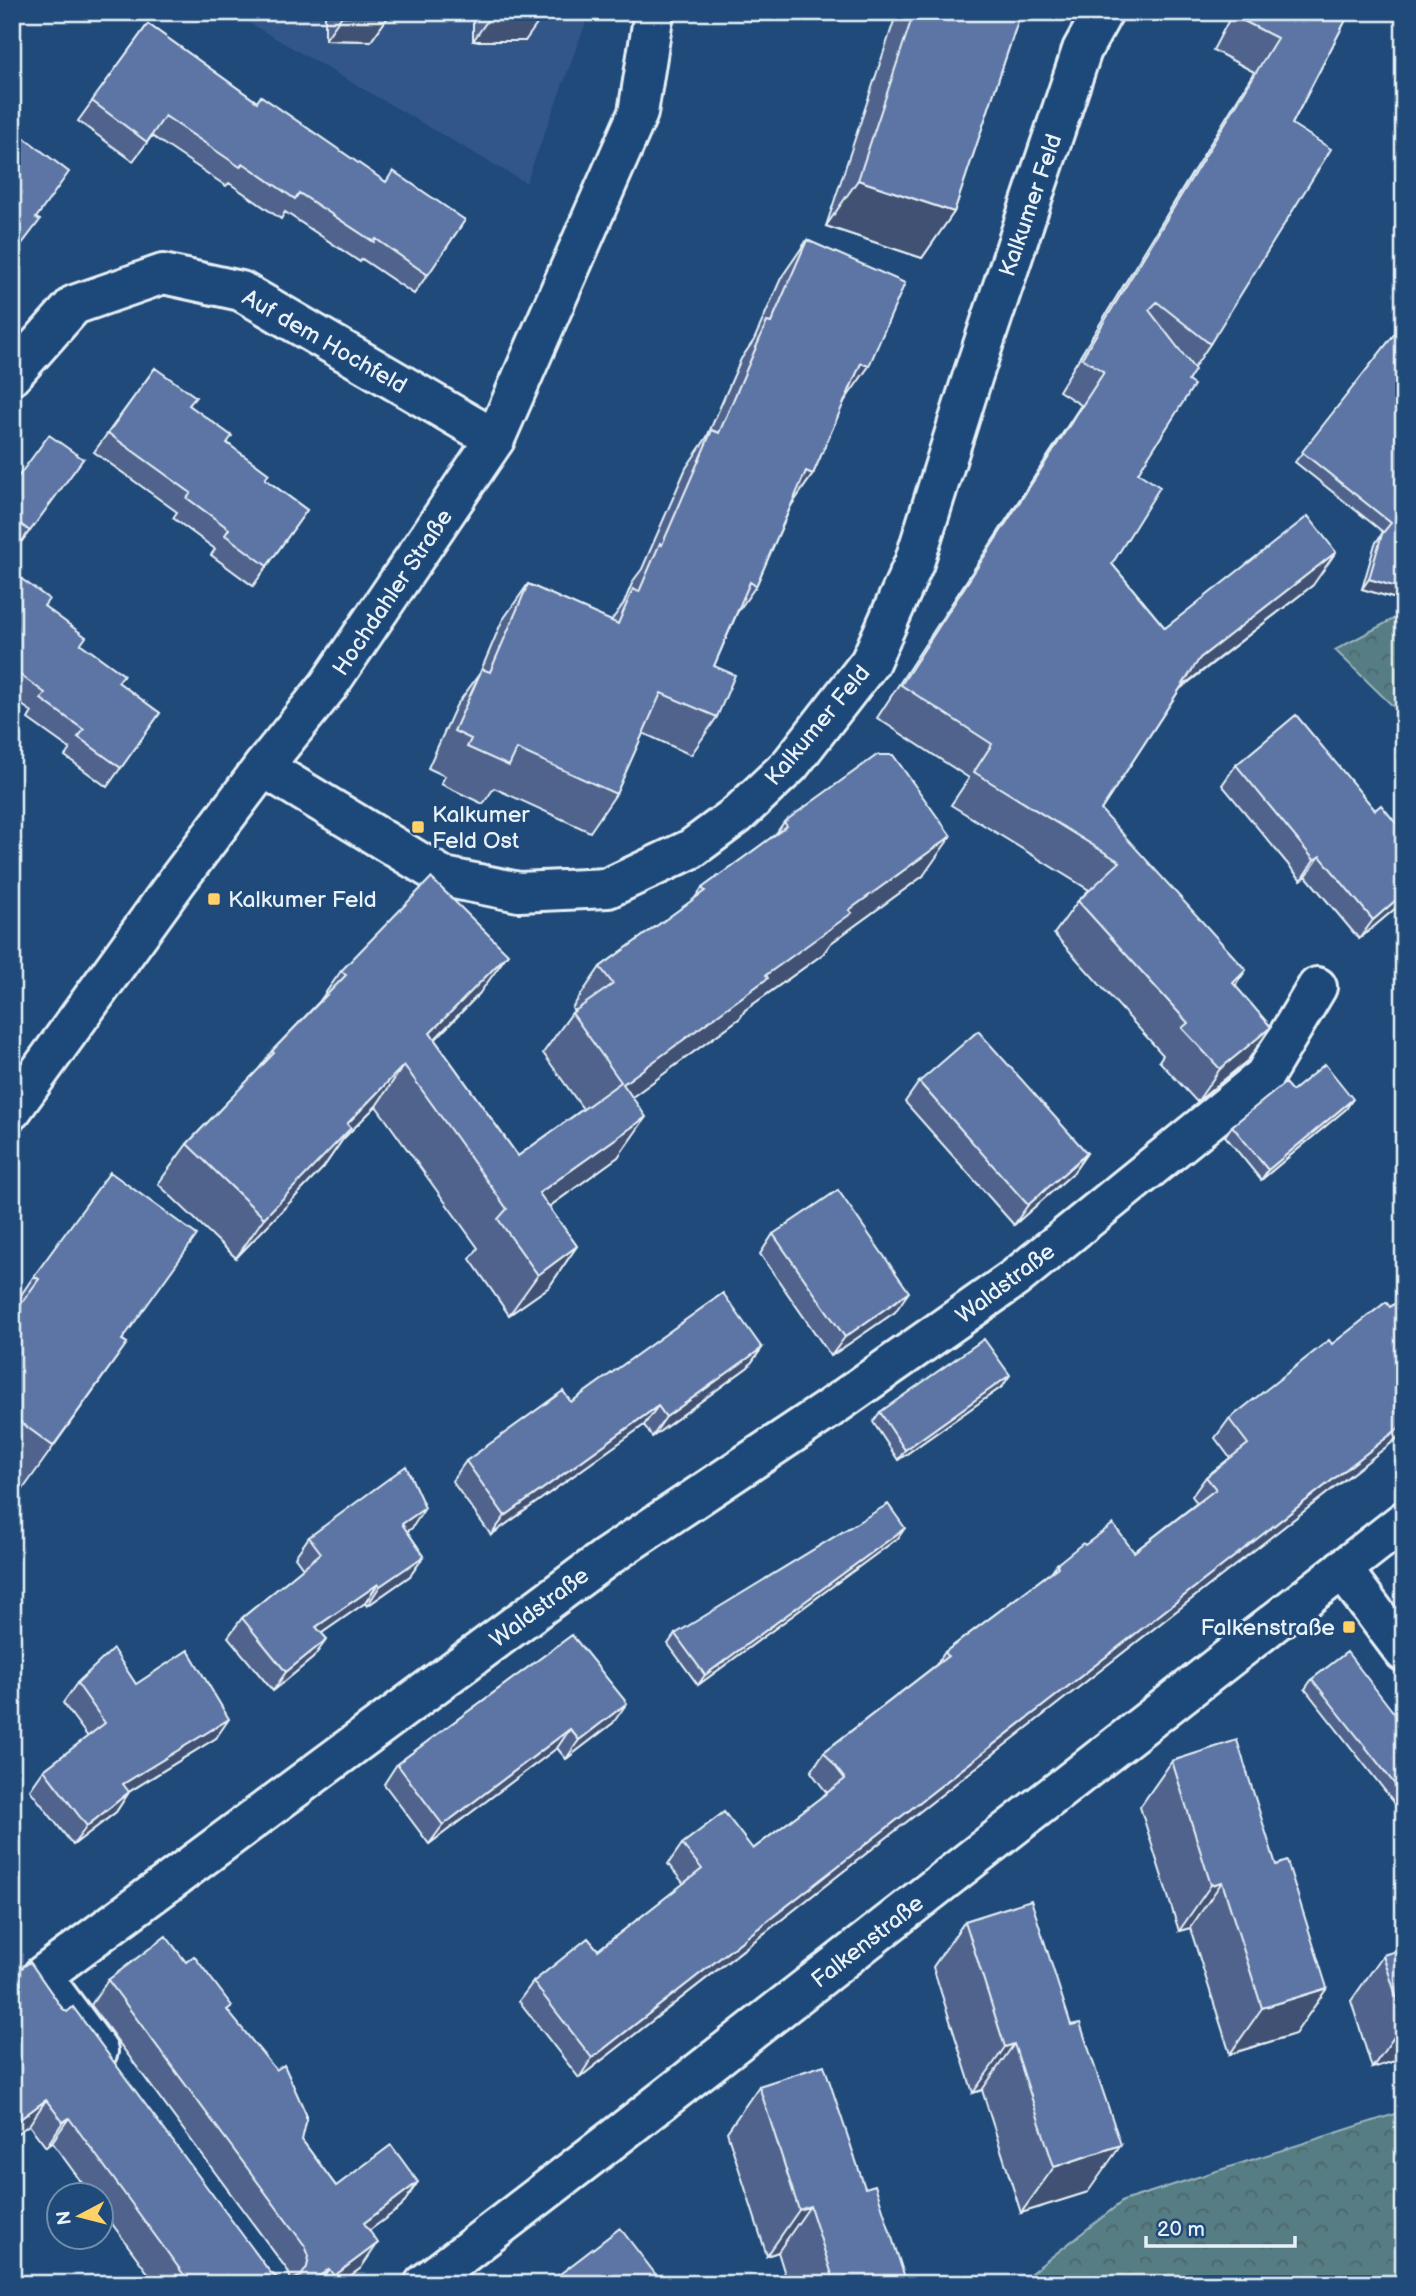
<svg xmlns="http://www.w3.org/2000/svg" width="1416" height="2296" font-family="'Balsamiq Sans',sans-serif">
	<defs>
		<pattern id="forest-crowns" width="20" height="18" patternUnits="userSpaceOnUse" patternTransform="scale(1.75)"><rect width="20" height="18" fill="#557d83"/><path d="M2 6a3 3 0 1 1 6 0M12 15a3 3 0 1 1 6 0" fill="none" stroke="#4e6569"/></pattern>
	</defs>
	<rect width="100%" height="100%" fill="#1f4a7a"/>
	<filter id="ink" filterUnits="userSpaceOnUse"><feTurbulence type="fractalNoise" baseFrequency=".0143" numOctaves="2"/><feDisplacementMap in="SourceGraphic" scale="14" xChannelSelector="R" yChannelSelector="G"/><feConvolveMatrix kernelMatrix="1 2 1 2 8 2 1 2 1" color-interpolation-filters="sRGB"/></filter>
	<g filter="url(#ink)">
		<path fill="#315787" d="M230,12H587L585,25L526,183Z"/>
		<path fill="url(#forest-crowns)" stroke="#9eb7be" stroke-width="2" d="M1404,611V717L1335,650L1401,615Z
			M1404,2111V2284H1017L1123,2201Z"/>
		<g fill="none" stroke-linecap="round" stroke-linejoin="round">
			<defs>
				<path id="minor" d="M12,375L74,305L163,274L241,291L495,439
					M263,767L444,877L519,892L608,888L691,849L737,815L790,765L870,662L914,563L973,375L1082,50L1103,12
					M1342,1569L1404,1652
					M98,2051L42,1976L607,1557L826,1411L1015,1278L1264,1076L1317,987
					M424,2284L617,2136L1404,1521"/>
				<path id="secondary" d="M12,1110L177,881L263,767L328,686L495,439L638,113L654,12"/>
			</defs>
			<use href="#minor" stroke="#e8f1f8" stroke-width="44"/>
			<use href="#secondary" stroke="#e8f1f8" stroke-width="44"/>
			<use href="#minor" stroke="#1f4a7a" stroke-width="38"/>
			<use href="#secondary" stroke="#1f4a7a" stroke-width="38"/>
		</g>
		<path fill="#4f648d" stroke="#e8f1f8" stroke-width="2" d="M325,12H388V17L371,41L325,40Z
			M473,12H542L525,41H473Z
			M897,12H1021L954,212L922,258L826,226Z
			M1233,12H1350L1292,124L1210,344L1194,368L1188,381L1138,473L1112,564L1165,628L1313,585L1180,689L1101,810L1235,986L1271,1027L1248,1060L1197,1102L1159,1061L1163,1055L1054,934L1078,901L1089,890L951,805L969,778L877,718L1081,405L1059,391L1254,72L1213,50Z
			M148,24L257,102L386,182L465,220L414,294L362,259L360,262L285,212L281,219L229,183L226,186L152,136L133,161L78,121Z
			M807,240L869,366L844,401L813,474L791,506L756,586L737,613L714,666L717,717L691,755L643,733L616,794L590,832L494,788L483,804L441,784L445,776L428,768L456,706L480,673L502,621L528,584L611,621L624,603L633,581L642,569L686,468L707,437L741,359L754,340L781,278Z
			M1404,322L1400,600L1362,589L1375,544L1383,532L1295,462Z
			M155,368L190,406L265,479L307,510L253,586L211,555L215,549L173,518L177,512L94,452Z
			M83,459L22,541L12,534V485Z
			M12,572L118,683L160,713L107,787L65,756L70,749L28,719L32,712L12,698Z
			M1236,765L1375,810L1404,833V901L1359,939L1306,876L1301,880L1222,785Z
			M784,822L923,876L831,943L823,954L745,1010L740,1018L632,1097L618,1157L549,1207L577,1246L549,1287L509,1315L470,1259L478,1248L376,1106L343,1139L323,1168L236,1258L158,1184L187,1144L258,1070L272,1051L319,1002L341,971L479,994L435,1040L518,1156L583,1109L543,1053L572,1013L574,1011L572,1008L600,967L694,899L702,888L775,835Z
			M919,1082L1087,1153L1073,1173L1014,1225L905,1102Z
			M1292,1091L1346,1109L1261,1180L1225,1136L1232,1126Z
			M773,1234L895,1312L831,1356L760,1254Z
			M34,1276L127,1343L21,1492L12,1486V1308Z
			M762,1348L748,1367L652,1437L644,1425L491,1535L452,1481L466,1461L571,1402Z
			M1003,1386L898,1460L873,1422L880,1412Z
			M1229,1419L1404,1433L579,2078L519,2001L533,1982L598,1950L684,1884L668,1864L682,1844L753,1849L827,1793L811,1772L824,1752L936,1665L945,1652L1051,1572L1057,1564L1085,1545L1134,1552L1197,1503L1192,1496L1206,1477L1230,1458L1215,1438Z
			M412,1528L407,1531L424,1556L410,1576L367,1606L365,1603L322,1633L313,1658L273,1691L228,1637L242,1618L303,1568L295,1557L309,1537Z
			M898,1538L698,1685L668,1644L675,1634Z
			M572,1635L613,1723L566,1759L557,1748L429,1844L384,1784L397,1764Z
			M1312,1679L1404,1726V1815L1305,1689Z
			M77,1683L136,1684L216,1738L129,1792L116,1812L73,1845L30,1790L44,1770L88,1737L63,1703Z
			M1172,1761L1276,1865L1327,1988L1295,2034L1230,2054L1190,1928L1179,1931L1140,1807Z
			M965,1921L1071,2025L1088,2192L1021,2213L982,2090L973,2093L933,1967Z
			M1404,1949V2058L1372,2068L1351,2001L1383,1955Z
			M186,1962L228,2011L302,2140L336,2186L401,2207L369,2230L361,2268L339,2284H156L102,2210V2194H90L52,2142L46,2147L29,2125L62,2008L270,2272L279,2280H291L288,2271L91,2005L108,1980Z
			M759,2086L865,2188L907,2284H788L778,2252L767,2256L727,2132Z"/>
		<path fill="#405173" stroke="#e8f1f8" stroke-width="2" d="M342,16L388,17L371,41L325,40Z
			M490,17H542L525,41H473Z
			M858,180L954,212L922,258L826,226Z
			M861,363L869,366L843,403Z
			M806,471L813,474L787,511Z
			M1336,552L1313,585L1176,691L1200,658Z
			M1369,579L1404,589V595L1400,600L1362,589Z
			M951,836L923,876L831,943L823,954L745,1010L740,1018L594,1125L623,1084L766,975L849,910Z
			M1320,856L1306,876L1301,880L1314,860Z
			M1404,893V901L1359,939L1373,920Z
			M508,954L479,994L406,1068L430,1033Z
			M1246,970L1223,1004L1233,983Z
			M1271,1027L1248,1060L1197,1102L1220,1069Z
			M404,1065L376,1106L343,1139L323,1168L236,1258L264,1218L347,1124Z
			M1353,1099L1346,1109L1261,1180L1268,1170Z
			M646,1117L618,1157L511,1234L539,1193Z
			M1087,1153L1073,1173L1014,1225L1028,1205Z
			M577,1246L549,1287L509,1315L538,1275Z
			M909,1292L895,1312L831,1356L845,1337Z
			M762,1348L748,1367L652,1437L666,1417Z
			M1010,1375L1003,1386L898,1460L905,1450Z
			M658,1406L644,1425L491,1535L505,1516Z
			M1404,1424V1433L579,2078L592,2058Z
			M425,1508L412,1528L388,1544L402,1524Z
			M905,1528L898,1538L698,1685L705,1675Z
			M424,1556L410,1576L367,1606L380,1586Z
			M378,1584L365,1603L303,1646L316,1627Z
			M327,1639L313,1658L273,1691L286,1672Z
			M627,1703L613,1723L566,1759L579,1740Z
			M229,1719L216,1738L109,1804L123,1784Z
			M570,1729L557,1748L429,1844L443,1825Z
			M129,1792L116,1812L73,1845L87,1826Z
			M1222,1882L1190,1928L1179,1931L1211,1885Z
			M1327,1988L1295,2034L1230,2054L1262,2008Z
			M1404,2023V2058L1372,2068Z
			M1014,2044L982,2090L973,2093L1005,2047Z
			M46,2100L29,2125L12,2137V2125Z
			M69,2118L52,2142L46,2147L63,2122Z
			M1121,2145L1088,2192L1021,2213L1054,2167Z
			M418,2182L401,2207L347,2247L364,2223Z
			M810,2206L778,2252L767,2256L799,2210Z
			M378,2243L361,2268L339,2284H328L334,2276Z
			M329,2269L318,2284H309Z"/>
		<path fill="#5c74a4" stroke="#e8f1f8" stroke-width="2" d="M342,12H388V17L342,16Z
			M490,12H542V17H490Z
			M914,12H1021L954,212L858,180Z
			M1239,12H1350L1292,124L1331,149L1210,344L1157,302L1149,310L1195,370L1188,381L1194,385L1138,473L1160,487L1112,564L1165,628L1308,516L1336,552L1200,658L1101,810L1246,970L1233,983L1271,1027L1220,1069L1182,1028L1188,1023L1078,901L1120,862L974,772L992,744L901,685L1104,372L1082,358L1277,38L1236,17Z
			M148,24L257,102L261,96L386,182L393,171L465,220L428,275L376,239L374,242L299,193L295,199L243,163L240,167L165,116L147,142L92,101Z
			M22,136L69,172L36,218L40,220L12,257V150Z
			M807,240L905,283L869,366L861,363L813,474L806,471L756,586L750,582L714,666L735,675L717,717L661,693L616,794L517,749L509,766L467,747L471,739L454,731L482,669L490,672L528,584L618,624L633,589L639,592L660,543L662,545L712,430L719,433L767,322L771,323Z
			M1404,322V589L1369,579L1382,534L1391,523L1302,452Z
			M155,368L196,397L189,405L232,436L227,443L269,474L265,479L307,510L267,566L225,535L229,529L187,498L191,493L108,433Z
			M49,435L83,459L30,531L12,518V485Z
			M12,572L49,599L44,606L86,637L81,644L124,675L118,682L160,713L121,768L78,737L84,730L41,699L45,693L12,669Z
			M1296,715L1375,810L1381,805L1404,833V893L1373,920L1320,856L1314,860L1236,765Z
			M877,755H893L951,836L849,910L852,913L766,975L768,978L623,1084L646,1117L539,1193L577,1246L538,1275L498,1219L507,1209L404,1065L347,1124L351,1128L264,1218L187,1144L274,1053L272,1051L346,975L341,971L431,878L508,954L430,1033L518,1156L621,1082L572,1013L613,984L600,967L705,891L702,888L787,826L784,822Z
			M12,905L20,910L12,922Z
			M978,1031L1087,1153L1028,1205L919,1082Z
			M1325,1064L1353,1099L1268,1170L1232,1126L1285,1083L1292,1091Z
			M110,1172L197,1235L122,1340L127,1343L53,1446L12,1416V1316L39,1279L34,1276Z
			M838,1190L909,1292L845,1337L773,1234Z
			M723,1293L762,1348L666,1417L658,1406L505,1516L466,1461L563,1391L571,1402Z
			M1404,1296V1424L592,2058L533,1982L588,1938L598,1950L702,1869L682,1844L724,1812L753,1849L845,1779L824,1752L948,1656L945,1652L1058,1567L1057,1564L1083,1543L1085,1545L1113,1524L1134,1552L1216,1489L1206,1477L1248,1444L1229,1419L1329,1340L1332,1344L1386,1302L1390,1307Z
			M984,1339L1010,1375L905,1450L880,1412Z
			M406,1466L425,1508L402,1524L424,1556L380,1586L378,1584L316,1627L327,1639L286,1672L242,1618L321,1553L309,1537Z
			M888,1504L905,1528L705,1675L675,1634Z
			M572,1635L627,1703L579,1740L570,1729L443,1825L397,1764Z
			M113,1649L136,1684L188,1650L229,1719L123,1784L129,1792L87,1826L44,1770L105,1723L77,1683Z
			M1347,1652L1404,1726V1796L1312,1679Z
			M1237,1740L1276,1865L1287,1861L1327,1988L1262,2008L1222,1882L1211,1885L1172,1761Z
			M1031,1900L1071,2025L1080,2023L1121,2145L1054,2167L1014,2044L1005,2047L965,1921Z
			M166,1936L186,1962L194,1956L232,2006L227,2010L276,2070L284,2065L306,2114V2123L302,2140L336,2186L391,2145L418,2182L364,2223L378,2243L334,2276L329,2269L309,2284H173L184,2275L69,2118L63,2122L46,2100L12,2125V1975L30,1962L62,2008L67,2012L73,2007L270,2272L279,2280L290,2281L301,2276L307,2267L309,2256L305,2246L108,1980Z
			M1404,1949V2021L1383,1955Z
			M824,2065L865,2188L875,2185L907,2284H835L810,2206L799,2210L759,2086Z
			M620,2228L663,2284H547Z"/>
	</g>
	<g fill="#ffd166" stroke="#1f4a7a" stroke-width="2.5">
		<rect x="411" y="820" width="14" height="14" rx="3.5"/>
		<rect x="207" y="892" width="14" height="14" rx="3.5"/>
		<rect x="1342" y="1620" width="14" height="14" rx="3.5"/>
	</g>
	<g text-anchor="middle" stroke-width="6" stroke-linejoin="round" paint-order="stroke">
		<g font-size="23" fill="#e8f1f8" stroke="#1f4a7a">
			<text transform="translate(1030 205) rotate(-71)" y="8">Kalkumer Feld</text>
			<text transform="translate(325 341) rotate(30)" y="8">Auf dem Hochfeld</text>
			<text transform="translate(392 592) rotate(-56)" y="8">Hochdahler Straße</text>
			<text transform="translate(817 725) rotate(-50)" y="8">Kalkumer Feld</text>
			<text transform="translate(1005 1283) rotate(-37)" y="8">Waldstraße</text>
			<text transform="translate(539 1607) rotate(-37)" y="8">Waldstraße</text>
			<text transform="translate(867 1941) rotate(-38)" y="8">Falkenstraße</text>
		</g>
		<g font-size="23" fill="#e8f1f8" stroke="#1f4a7a" text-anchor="start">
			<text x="432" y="822">Kalkumer<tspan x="432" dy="26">Feld Ost</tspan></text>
			<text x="228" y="907">Kalkumer Feld</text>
			<text x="1335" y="1635" text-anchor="end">Falkenstraße</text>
		</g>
	</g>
	<rect width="1416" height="2296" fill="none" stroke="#1f4a7a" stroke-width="42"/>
	<rect x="21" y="21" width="1374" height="2254" fill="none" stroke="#e8f1f8" stroke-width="2.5" filter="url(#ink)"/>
	<g transform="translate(80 2216) rotate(263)"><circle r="33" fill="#1f4a7a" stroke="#6f8dac" stroke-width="2"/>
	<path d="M0-5L12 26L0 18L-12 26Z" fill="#ffd166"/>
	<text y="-10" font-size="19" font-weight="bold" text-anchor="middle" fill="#e8f1f8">N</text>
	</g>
	<path d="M1146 2236v10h149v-10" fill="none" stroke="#e8f1f8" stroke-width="3.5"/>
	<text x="1157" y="2236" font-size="21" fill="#e8f1f8" stroke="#1f4a7a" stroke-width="5" paint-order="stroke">20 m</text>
</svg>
